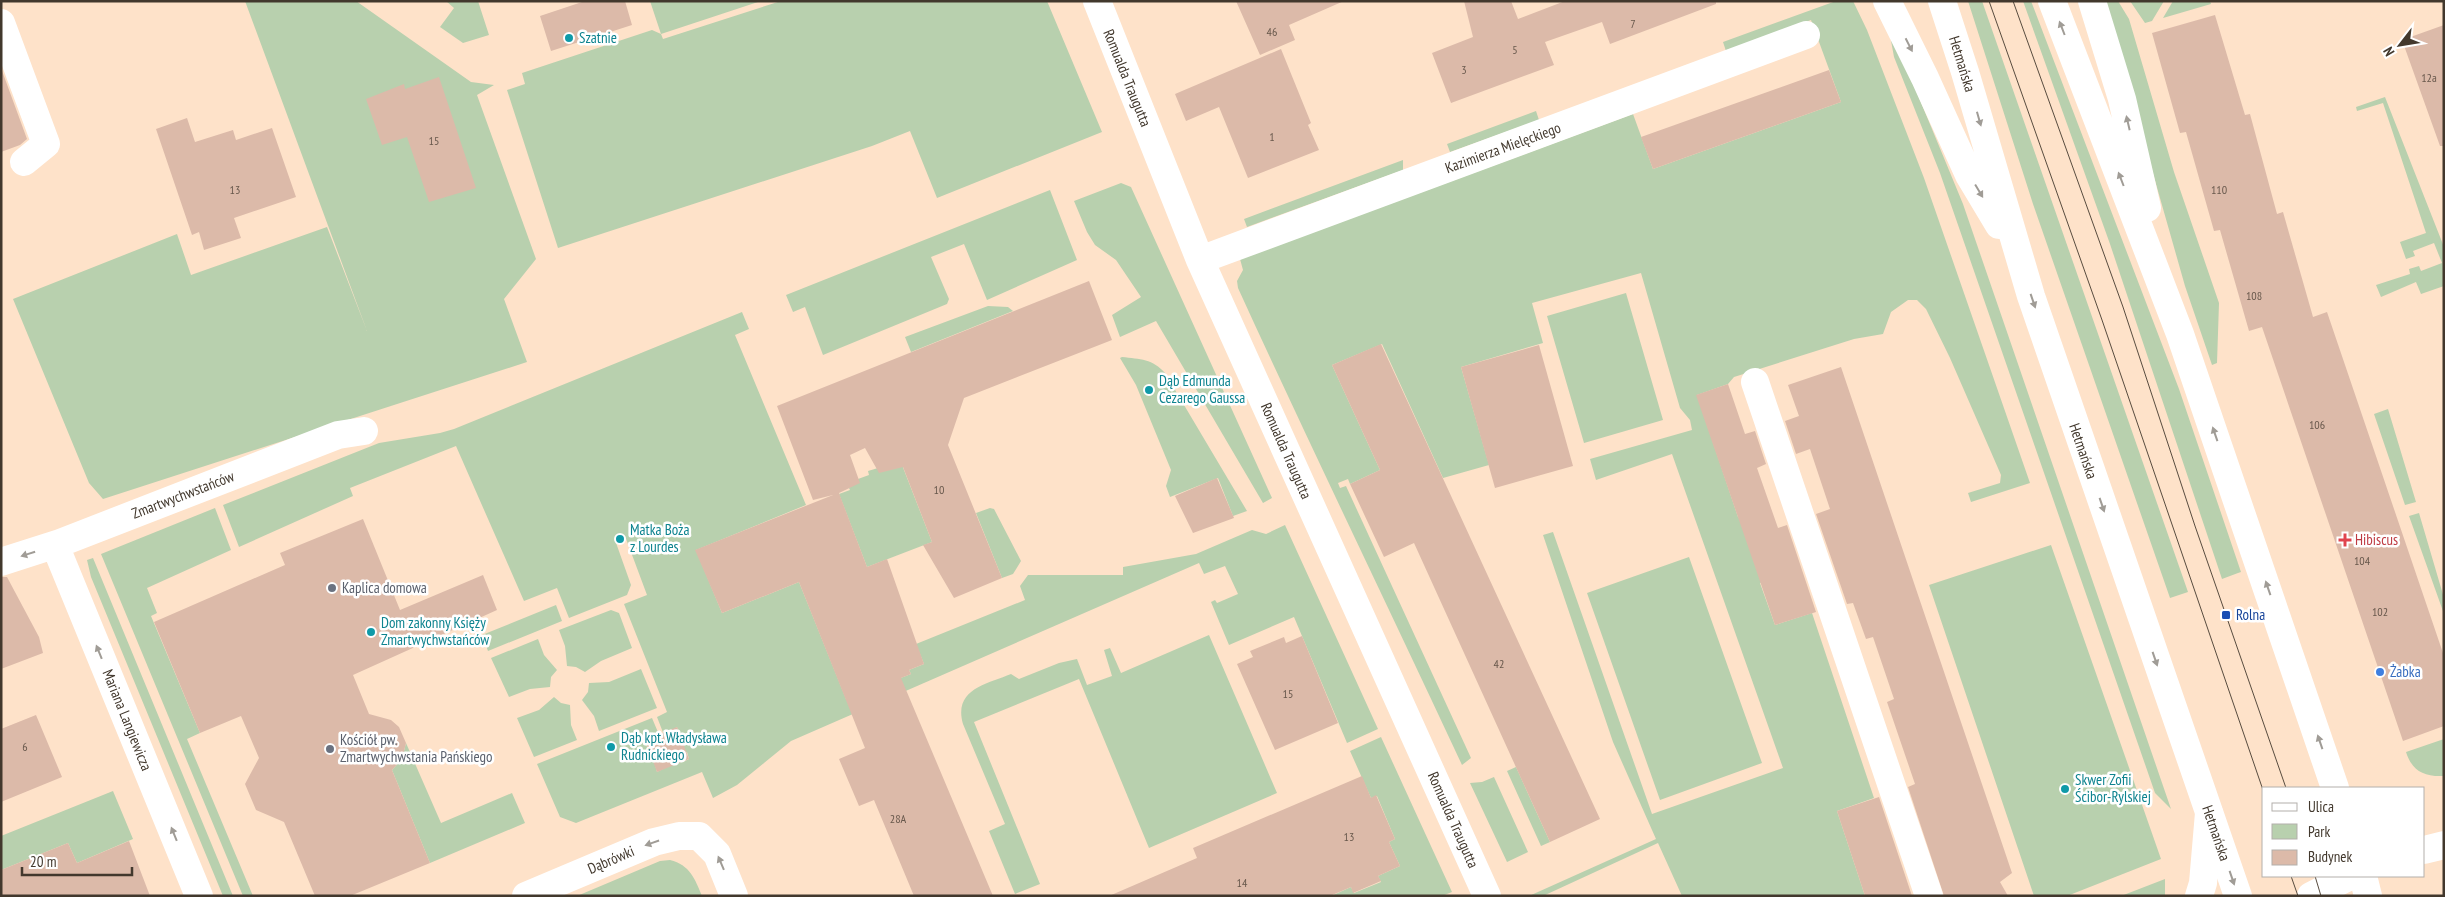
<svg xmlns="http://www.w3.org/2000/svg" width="2445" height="897" font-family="'PT Sans Narrow',sans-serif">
	<rect width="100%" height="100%" fill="#fee2c9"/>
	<path fill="#b8d0ae" d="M245,1H356L471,82L494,85L477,95L536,259L504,299L527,362L103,499L89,483L13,299L177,234L191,275L327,227L367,331Z
		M446,1H478L489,35L463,43L440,27L454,8Z
		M650,1H761L661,34L663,39L781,1H1047L1102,132L937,198L910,131L872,146L558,248L507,90L525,84L522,73L652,30L661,34Z
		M1836,1H1853L1867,30L1924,178L2030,483L1971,502L1968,493L2000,483L2001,475L1950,358L1926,309L1917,300H1908L1891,312L1883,334L1854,339L1734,377L1728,384L1697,395L1738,517L1798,570L1760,583L1775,625L1812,613L1874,798L1837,811L1865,896H1682L1658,843L1543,896H1529L1656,839L1613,742L1543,535L1553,532L1652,814L1783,768L1672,454L1596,480L1590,459L1692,430L1690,420L1680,408L1641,273L1532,303L1543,343L1461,367L1489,465L1443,478L1382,344L1332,365L1380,470L1350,484L1348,479L1338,483L1340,488L1346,486L1471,758L1462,765C1388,606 1311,448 1238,288L1237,281L1243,270L1240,259L1633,114L1653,169L1841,102L1811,20L1726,51L1723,42Z
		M1968,1H1982L2188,592L2170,598L2033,204Z
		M2023,1H2031L2179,389L2241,572L2238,573L2222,579L2110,244Z
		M2104,1H2118L2129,19L2174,172L2219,303L2217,363L2212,365L2185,286Z
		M2130,1H2164L2152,21L2145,23Z
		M2173,1H2210L2211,4L2163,18Z
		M1890,35L1915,88L1963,204L2171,809L2155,793L1940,173L1894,57Z
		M2385,97L2444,247V286L2421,294L2416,282L2381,297L2376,285L2410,274L2409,269L2419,266L2421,271L2442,263L2434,243L2413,251L2415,256L2406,259L2400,242L2426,233L2383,103L2357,111L2356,107Z
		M1536,111L1539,120L1450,152L1447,144Z
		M1403,160V170L1247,227L1244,219Z
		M1121,183L1131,187L1272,498L1263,503L1156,321L1120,337L1112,315L1141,297L1116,260L1095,245L1087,232L1074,201Z
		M1050,190L1077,260L987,300L964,244L931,257L949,299L947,304L823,355L805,307L793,312L786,295Z
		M1626,293L1663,420L1584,443L1547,316Z
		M988,306L1008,307L1013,311L911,352L905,337Z
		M742,312L749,329L735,335L806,505L696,550L722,613L799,582L846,699L911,674L909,670L924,664L916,644L1025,600L1020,586L1028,575H1123V567L1196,554L1252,530L1266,534L1285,525L1378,729L1347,743L1294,617L1229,645L1211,602L1215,600L1217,603L1238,594L1225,566L1204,574L1199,563L791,741L737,785L713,798L702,772L576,823L560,817L537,764L652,718L660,737L645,740L647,747L650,746L657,772L682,759L683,762L689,759L687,752L684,753L677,727L664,735L657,717L667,712L624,604L647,595L625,536L619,534L615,540L631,585L627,595L569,618L557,588L524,601L456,446L350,488L353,496L239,547L223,505L379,443L440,433L454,429Z
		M1122,357C1140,359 1153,359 1165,373L1247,511L1233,516L1218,478L1170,497L1166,486L1171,470L1136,385L1120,358Z
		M2388,409L2416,502L2405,505L2374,414Z
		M897,452L932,542L867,567L839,494L850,490L849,488L858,479L869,475L868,471L878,468Z
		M215,508L231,550L147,588L157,613L151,616L200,733L187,739L253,896H243L101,554Z
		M990,508L994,509L1021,561L1013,574L1002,578L976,513Z
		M2419,513L2444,598V614L2409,516Z
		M2051,545L2161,859L2067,896H2034L1929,585Z
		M1689,557L1762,763L1660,800L1587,593Z
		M93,558L233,896H223L91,577L87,560Z
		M556,605L562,621L488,651L482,635Z
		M611,610L619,613L632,648L601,661L585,672L576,667L567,666L565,646L559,630Z
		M1209,635L1277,793L1149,848L1079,679L974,722L1040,884L1015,894L989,831L1005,824L963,724C953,689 987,684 1011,674L1019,679L1059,663L1077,659L1087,685L1112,676L1104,650L1110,648L1121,673Z
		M538,639L544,655L557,670L551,677L550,687L530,689L509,697L491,658Z
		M641,669L657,708L599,731L594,716L582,700L588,692L589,683L609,682Z
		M554,697L561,703L570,705L571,725L577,740L534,757L517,718L539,710Z
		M1381,737L1452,892L1442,896H1331L1351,887L1354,893L1381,882L1378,876L1400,866L1389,842L1395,839L1377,796L1371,798L1350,751Z
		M2444,739V776C2424,777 2412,771 2406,752Z
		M406,743L441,823L512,793L525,823L430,863L392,770L402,759Z
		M1516,767L1550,842L1541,846L1507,771Z
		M1494,777L1528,852L1507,862L1470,783L1482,782Z
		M113,791L133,839L77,863L68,843L1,870V836Z
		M670,860C690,865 695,879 702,896H577L660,861Z
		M2165,879V896H2121Z"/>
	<path fill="#dcbaa9" d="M585,1H625L632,25L551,51L540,16Z
		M1236,1H1344L1289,25L1295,40L1260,55Z
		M1464,1H1511L1518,19L1565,1H1716V4L1610,44L1602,22L1545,42L1554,65L1451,103L1432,53L1473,37Z
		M2215,15L2245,115L2250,114L2277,214L2283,212L2313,317L2327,312L2444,656V726L2403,741L2262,327L2249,331L2220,230L2214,231L2186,132L2180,133L2152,33Z
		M2444,25V146H2440L2402,40Z
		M1281,49L1311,123L1308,125L1319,150L1248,178L1219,107L1186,121L1175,94Z
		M1,68L27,139L20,145L1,152Z
		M1829,70L1841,102L1653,169L1641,137Z
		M439,77L476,188L429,202L407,137L382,145L366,99L404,84L405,89Z
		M187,118L195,142L233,130L236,140L272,128L296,197L234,218L241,238L204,250L199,232L192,235L156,129Z
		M1089,281L1112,340L964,398L948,445L1002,578L954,598L923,545L932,542L903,467L879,473L865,448L850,455L860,483L839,493L867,567L887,559L924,664L909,670L911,674L901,678L993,896H914L874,800L859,806L839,759L865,748L799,582L722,613L695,550L833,495L813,500L777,406Z
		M1381,344L1600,819L1550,842L1414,543L1384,557L1350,484L1380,470L1332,365Z
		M1539,345L1573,466L1495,488L1461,367Z
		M1841,367L2012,873L2000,882L2008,896H1944L1908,787L1915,784L1887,702L1894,699L1873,637L1866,639L1853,603L1847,604L1816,514L1830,509L1810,449L1796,454L1785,421L1799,416L1788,385Z
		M1728,384L1745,434L1755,431L1766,464L1757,468L1778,528L1787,525L1816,612L1775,625L1696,395Z
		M1217,478L1234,518L1193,533L1175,496Z
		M363,519L400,610L483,575L497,610L353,675L369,714L391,720L399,727L406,743L402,759L392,770L430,863L350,896H315L284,822L256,810L245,784L259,758L241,716L200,733L154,622L285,565L280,553Z
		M1,577H7L39,637L43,653L1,669Z
		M1302,636L1338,723L1275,750L1237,664L1253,657L1250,651L1284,637L1286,643Z
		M36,715L62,777L1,802V729Z
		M677,727L689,759L657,772L645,740Z
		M1362,776L1371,798L1376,795L1395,839L1389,842L1400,866L1378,876L1381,881L1353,893L1351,887L1330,896H1109L1197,858L1193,848Z
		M1879,797L1912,896H1865L1837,811Z
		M129,841L150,896H1V870L68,843L77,863Z"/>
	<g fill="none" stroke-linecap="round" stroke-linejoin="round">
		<path stroke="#fff" stroke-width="28" d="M1097,1L1200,260L1487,896
			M1,23L46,144L24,162
			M1200,260L1806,35
			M1755,382L1929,896
			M55,545L199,896
			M1,562L60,543L338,435L364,431
			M2424,850L2444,845
			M526,896L654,842L679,836H699L717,854L734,896
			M2199,896L2203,883L2209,813
			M2311,896L2350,876"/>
		<path stroke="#fff" stroke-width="28" d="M1887,1L1925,78L1969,175L1999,225
			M1942,1L1965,72L2031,296L2238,896
			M2052,1L2180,334L2335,788
			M2092,1L2122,99L2147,208
			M2363,876L2368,896"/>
		<path stroke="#584c3f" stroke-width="1" d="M1989,1L2102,320L2264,793
			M2013,1L2123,307L2195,526L2286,788
			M2291,876L2298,896
			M2315,876L2321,896"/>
	</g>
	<defs><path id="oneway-solid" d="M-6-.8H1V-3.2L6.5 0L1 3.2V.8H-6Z" transform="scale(1.25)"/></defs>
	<g fill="#a09c96">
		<use href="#oneway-solid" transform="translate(2062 28) rotate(-111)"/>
		<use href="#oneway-solid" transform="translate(1909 45) rotate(63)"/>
		<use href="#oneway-solid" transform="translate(1979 119) rotate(74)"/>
		<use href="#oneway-solid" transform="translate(2128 123) rotate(-103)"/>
		<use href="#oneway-solid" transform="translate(2121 179) rotate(-111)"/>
		<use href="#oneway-solid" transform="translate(1979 191) rotate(59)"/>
		<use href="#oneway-solid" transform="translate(2033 301) rotate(71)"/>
		<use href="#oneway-solid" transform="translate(2215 434) rotate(-109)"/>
		<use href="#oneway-solid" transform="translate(2102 505) rotate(71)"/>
		<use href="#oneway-solid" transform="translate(28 554) rotate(162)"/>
		<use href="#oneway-solid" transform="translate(2268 588) rotate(-109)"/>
		<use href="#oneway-solid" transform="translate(99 652) rotate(-112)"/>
		<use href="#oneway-solid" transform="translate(2155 659) rotate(71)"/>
		<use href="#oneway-solid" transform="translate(2320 742) rotate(-109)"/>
		<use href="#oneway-solid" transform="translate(174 834) rotate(-112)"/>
		<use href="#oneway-solid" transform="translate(652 843) rotate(161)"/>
		<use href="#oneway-solid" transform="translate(721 863) rotate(-113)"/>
		<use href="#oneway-solid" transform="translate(2232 878) rotate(71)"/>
	</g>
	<g fill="#0f9aa8" stroke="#fff" stroke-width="2">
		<circle cx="569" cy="38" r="5"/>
		<circle cx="1149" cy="390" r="5"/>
		<circle cx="620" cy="539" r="5"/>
		<circle cx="371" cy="632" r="5"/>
		<circle cx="611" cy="747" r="5"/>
		<circle cx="2065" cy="789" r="5"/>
	</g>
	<path fill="#e0444e" stroke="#fff" stroke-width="2" d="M2342.5 532.5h5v5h5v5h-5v5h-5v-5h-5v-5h5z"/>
	<g fill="#6b7280" stroke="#fff" stroke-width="2">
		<circle cx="332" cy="588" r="5"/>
		<circle cx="330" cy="749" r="5"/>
	</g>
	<rect fill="#1a4fb4" stroke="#fff" stroke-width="2" x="2221" y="610" width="10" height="10" rx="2.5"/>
	<circle fill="#3f7fe0" stroke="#fff" stroke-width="2" cx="2380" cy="672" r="5"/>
	<g text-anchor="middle" stroke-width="5" stroke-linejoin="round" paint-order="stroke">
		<g font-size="12" fill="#68584c">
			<text x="1633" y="28">7</text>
			<text x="1272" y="36">46</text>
			<text x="1515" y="54">5</text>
			<text x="1464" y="74">3</text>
			<text x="2429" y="82">12a</text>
			<text x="1272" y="141">1</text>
			<text x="434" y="145">15</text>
			<text x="235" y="194">13</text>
			<text x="2219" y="194">110</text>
			<text x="2254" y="300">108</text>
			<text x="2317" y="429">106</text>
			<text x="939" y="494">10</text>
			<text x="2362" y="565">104</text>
			<text x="2380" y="616">102</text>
			<text x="1499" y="668">42</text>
			<text x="1288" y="698">15</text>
			<text x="25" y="751">6</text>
			<text x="898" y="823">28A</text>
			<text x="1349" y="841">13</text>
			<text x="1242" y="887">14</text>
		</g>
		<g font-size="15" fill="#0d838f" stroke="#fff" text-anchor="start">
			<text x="579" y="43">Szatnie</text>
			<text x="1159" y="386">Dąb Edmunda<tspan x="1159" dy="17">Cezarego Gaussa</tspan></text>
			<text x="630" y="535">Matka Boża<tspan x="630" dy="17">z Lourdes</tspan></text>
			<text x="381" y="628">Dom zakonny Księży<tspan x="381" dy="17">Zmartwychwstańców</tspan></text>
			<text x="621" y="743">Dąb kpt. Władysława<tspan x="621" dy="17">Rudnickiego</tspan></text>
			<text x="2075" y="785">Skwer Zofii<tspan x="2075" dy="17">Ścibor-Rylskiej</tspan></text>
		</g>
		<g font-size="15" fill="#42382d" stroke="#fff">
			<text transform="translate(1962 64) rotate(73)" y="5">Hetmańska</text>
			<text transform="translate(1127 78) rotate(68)" y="5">Romualda Traugutta</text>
			<text transform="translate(1503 148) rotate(-20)" y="5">Kazimierza Mielęckiego</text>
			<text transform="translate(1286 451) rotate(66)" y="5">Romualda Traugutta</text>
			<text transform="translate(2083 451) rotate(71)" y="5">Hetmańska</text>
			<text transform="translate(183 495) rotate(-21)" y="5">Zmartwychwstańców</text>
			<text transform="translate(127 720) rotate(68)" y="5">Mariana Langiewicza</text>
			<text transform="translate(1453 820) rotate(66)" y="5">Romualda Traugutta</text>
			<text transform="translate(2216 833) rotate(71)" y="5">Hetmańska</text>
			<text transform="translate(611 860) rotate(-23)" y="5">Dąbrówki</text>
		</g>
		<g font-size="15" fill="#be3a42" stroke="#fff" text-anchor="start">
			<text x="2355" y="545">Hibiscus</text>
		</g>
		<g font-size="15" fill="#5b616d" stroke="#fff" text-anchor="start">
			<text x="342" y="593">Kaplica domowa</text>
			<text x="340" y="745">Kościół pw.<tspan x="340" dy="17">Zmartwychwstania Pańskiego</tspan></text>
		</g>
		<g font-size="15" fill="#164399" stroke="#fff" text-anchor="start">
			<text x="2236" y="620">Rolna</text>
		</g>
		<g font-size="15" fill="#366cbe" stroke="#fff" text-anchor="start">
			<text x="2390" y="677">Żabka</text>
		</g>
	</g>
	<rect width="2445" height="897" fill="none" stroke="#42382d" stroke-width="5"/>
	<rect x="2262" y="787" width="162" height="90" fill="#ffffff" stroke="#b3afab"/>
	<rect x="2272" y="803" width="25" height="8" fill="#ffffff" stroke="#b3afab"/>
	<text x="2308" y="812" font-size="15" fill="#42382d">Ulica</text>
	<rect x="2272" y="824" width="25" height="15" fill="#b8d0ae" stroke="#b3afab"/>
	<text x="2308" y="837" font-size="15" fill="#42382d">Park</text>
	<rect x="2272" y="850" width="25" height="15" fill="#dcbaa9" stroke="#b3afab"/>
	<text x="2308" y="862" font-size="15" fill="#42382d">Budynek</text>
	<g transform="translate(2400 45) rotate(239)" stroke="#ffffff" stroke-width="4" paint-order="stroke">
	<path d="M0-4L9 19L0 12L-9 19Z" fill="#42382d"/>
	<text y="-8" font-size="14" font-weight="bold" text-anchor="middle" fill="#42382d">N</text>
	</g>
	<path d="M22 867v8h110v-8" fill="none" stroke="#42382d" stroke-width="2.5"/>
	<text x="30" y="867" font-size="15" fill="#42382d" stroke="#ffffff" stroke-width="4" paint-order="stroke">20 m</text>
</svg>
